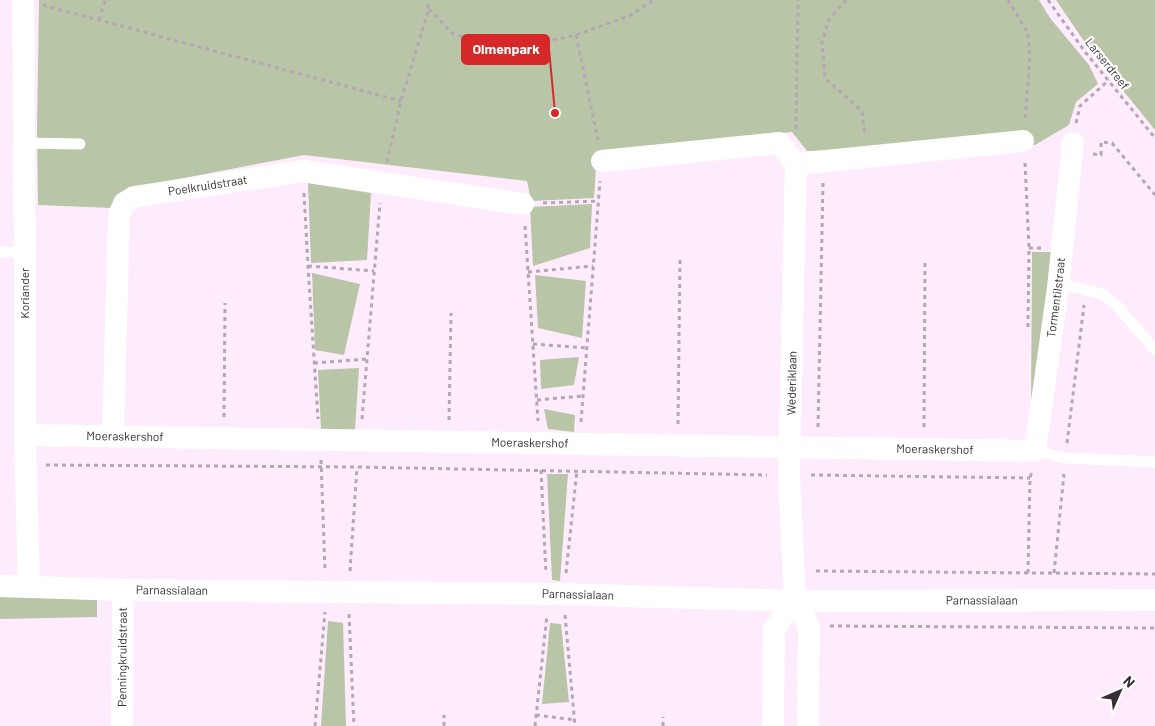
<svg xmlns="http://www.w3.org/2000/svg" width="1155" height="726" font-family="Barlow,sans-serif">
	<rect width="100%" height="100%" fill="#feecfd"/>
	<path fill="#b9c5a7" d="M39,0H1039L1050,18L1089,65L1098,84L1076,102L1069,125L1035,145L807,151L792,132L597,151L594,198L531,201L527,181L304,155L132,188C119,193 113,193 112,208L38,205L37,130Z
		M1056,0H1155V130L1088,47Z
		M308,183L371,193L367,260L311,263Z
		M592,204L590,248L533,266L530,207Z
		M1032,252H1052L1031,410Z
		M312,273L360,284L344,355L315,350Z
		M535,275L586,281L582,338L538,328Z
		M579,357L574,385L541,389L540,360Z
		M359,368L355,430L321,429L318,370Z
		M544,409L575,415L574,432L548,429Z
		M547,474H568L560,581L552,580Z
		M0,597L97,598V617L0,619Z
		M328,621L343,623L346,726H321Z
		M550,623L561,624L569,702L542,704Z"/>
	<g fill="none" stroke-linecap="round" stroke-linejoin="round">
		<path stroke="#b5a6b4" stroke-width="3" stroke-dasharray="4 4" stroke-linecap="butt" d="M846,0L829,19L822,42L825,78L862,111L865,135
			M1008,0L1028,33L1030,57L1025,120
			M1048,0L1086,53L1155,138
			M43,5L401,101
			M429,9L453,34L490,43L535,44L576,35L629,16L654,0
			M99,20L105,0
			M576,35L598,140
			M1076,123L1080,106L1109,80
			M796,129L798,0
			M1093,154L1101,155V142L1112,143L1155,195
			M387,162L401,101L429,8L426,0
			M1025,163L1029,248L1028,327
			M304,193L308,266L318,419
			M543,203L599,201
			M525,226L538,421
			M1029,248H1041
			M308,266L374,271
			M528,272L593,266
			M533,344L587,348
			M314,363L367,359
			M537,400L583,396
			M224,417L225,303
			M362,419L380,203
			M449,420L451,313
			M581,422L600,181
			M678,424L680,257
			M818,427L823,183
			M924,427L925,261
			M1067,443L1084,305
			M321,460L325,571
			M46,465L357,467L767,475
			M541,470L546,574
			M811,475L1030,478
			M350,571L357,467
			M816,571L1155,574
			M566,573L577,470
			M1028,573L1030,478L1032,471
			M1054,573L1064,474
			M349,614L354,726
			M565,615L575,726
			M830,626L1155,628
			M536,715L575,720
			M315,726L325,612
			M444,726V715
			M535,726L547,615
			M663,726V717"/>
		<path stroke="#fff" stroke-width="11" d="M24,143L80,144
			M0,252H25
			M1058,283L1103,294L1117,306L1155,350
			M1035,451L1065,458L1155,462"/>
		<g stroke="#fff" stroke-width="22">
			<path d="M23,0L25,252V435L29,586"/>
			<path d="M602,161L779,143L796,164L1023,141"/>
			<path d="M796,164L789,475L795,601L809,626L808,726"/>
			<path id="s1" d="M25,435L1035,451L1058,288L1073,143"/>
			<path id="s2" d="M113,436L119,214L125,203L134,197L303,171L523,204"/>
			<path id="s3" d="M0,586L123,590L557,594L795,601L1155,600"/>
			<path id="s4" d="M122,726L123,590"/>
			<path d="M773,726L774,629L795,601"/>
		</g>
	</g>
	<g text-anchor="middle" stroke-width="4.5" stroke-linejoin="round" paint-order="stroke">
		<g font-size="12" fill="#362d36" stroke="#fff">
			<text transform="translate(1107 64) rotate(51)" y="4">Larserdreef</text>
			<text dy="4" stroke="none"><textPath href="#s2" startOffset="320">Poelkruidstraat</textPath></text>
			<text transform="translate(25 293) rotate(-90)" y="4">Koriander</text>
			<text dy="4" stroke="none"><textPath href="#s1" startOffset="1165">Tormentilstraat</textPath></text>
			<text transform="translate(792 383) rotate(-89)" y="4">Wederiklaan</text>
			<text dy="4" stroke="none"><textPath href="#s1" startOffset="100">Moeraskershof</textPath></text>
			<text dy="4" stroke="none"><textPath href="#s1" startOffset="505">Moeraskershof</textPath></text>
			<text dy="4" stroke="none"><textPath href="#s1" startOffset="910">Moeraskershof</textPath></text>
			<text dy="4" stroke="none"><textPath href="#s3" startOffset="172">Parnassialaan</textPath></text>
			<text dy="4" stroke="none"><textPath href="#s3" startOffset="578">Parnassialaan</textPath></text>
			<text dy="4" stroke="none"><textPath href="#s3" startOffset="982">Parnassialaan</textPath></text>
			<text dy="4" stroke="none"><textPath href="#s4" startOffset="69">Penningkruidstraat</textPath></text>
		</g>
	</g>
	<path fill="none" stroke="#d62828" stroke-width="2" d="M555 113L549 49"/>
	<circle fill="#d62828" stroke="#fff" stroke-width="2" cx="555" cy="113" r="5"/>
	<rect fill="#d62828" stroke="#d62828" stroke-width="2" x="462" y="35" width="87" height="29" rx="5"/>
	<g font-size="14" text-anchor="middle" font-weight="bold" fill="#fff">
		<text x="506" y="54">Olmenpark</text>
	</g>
	<g transform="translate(1120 691) rotate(45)" stroke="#ffffff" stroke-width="4" paint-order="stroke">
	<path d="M0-4L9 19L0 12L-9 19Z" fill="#362d36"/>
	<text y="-8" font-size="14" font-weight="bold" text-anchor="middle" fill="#362d36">N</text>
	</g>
</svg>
